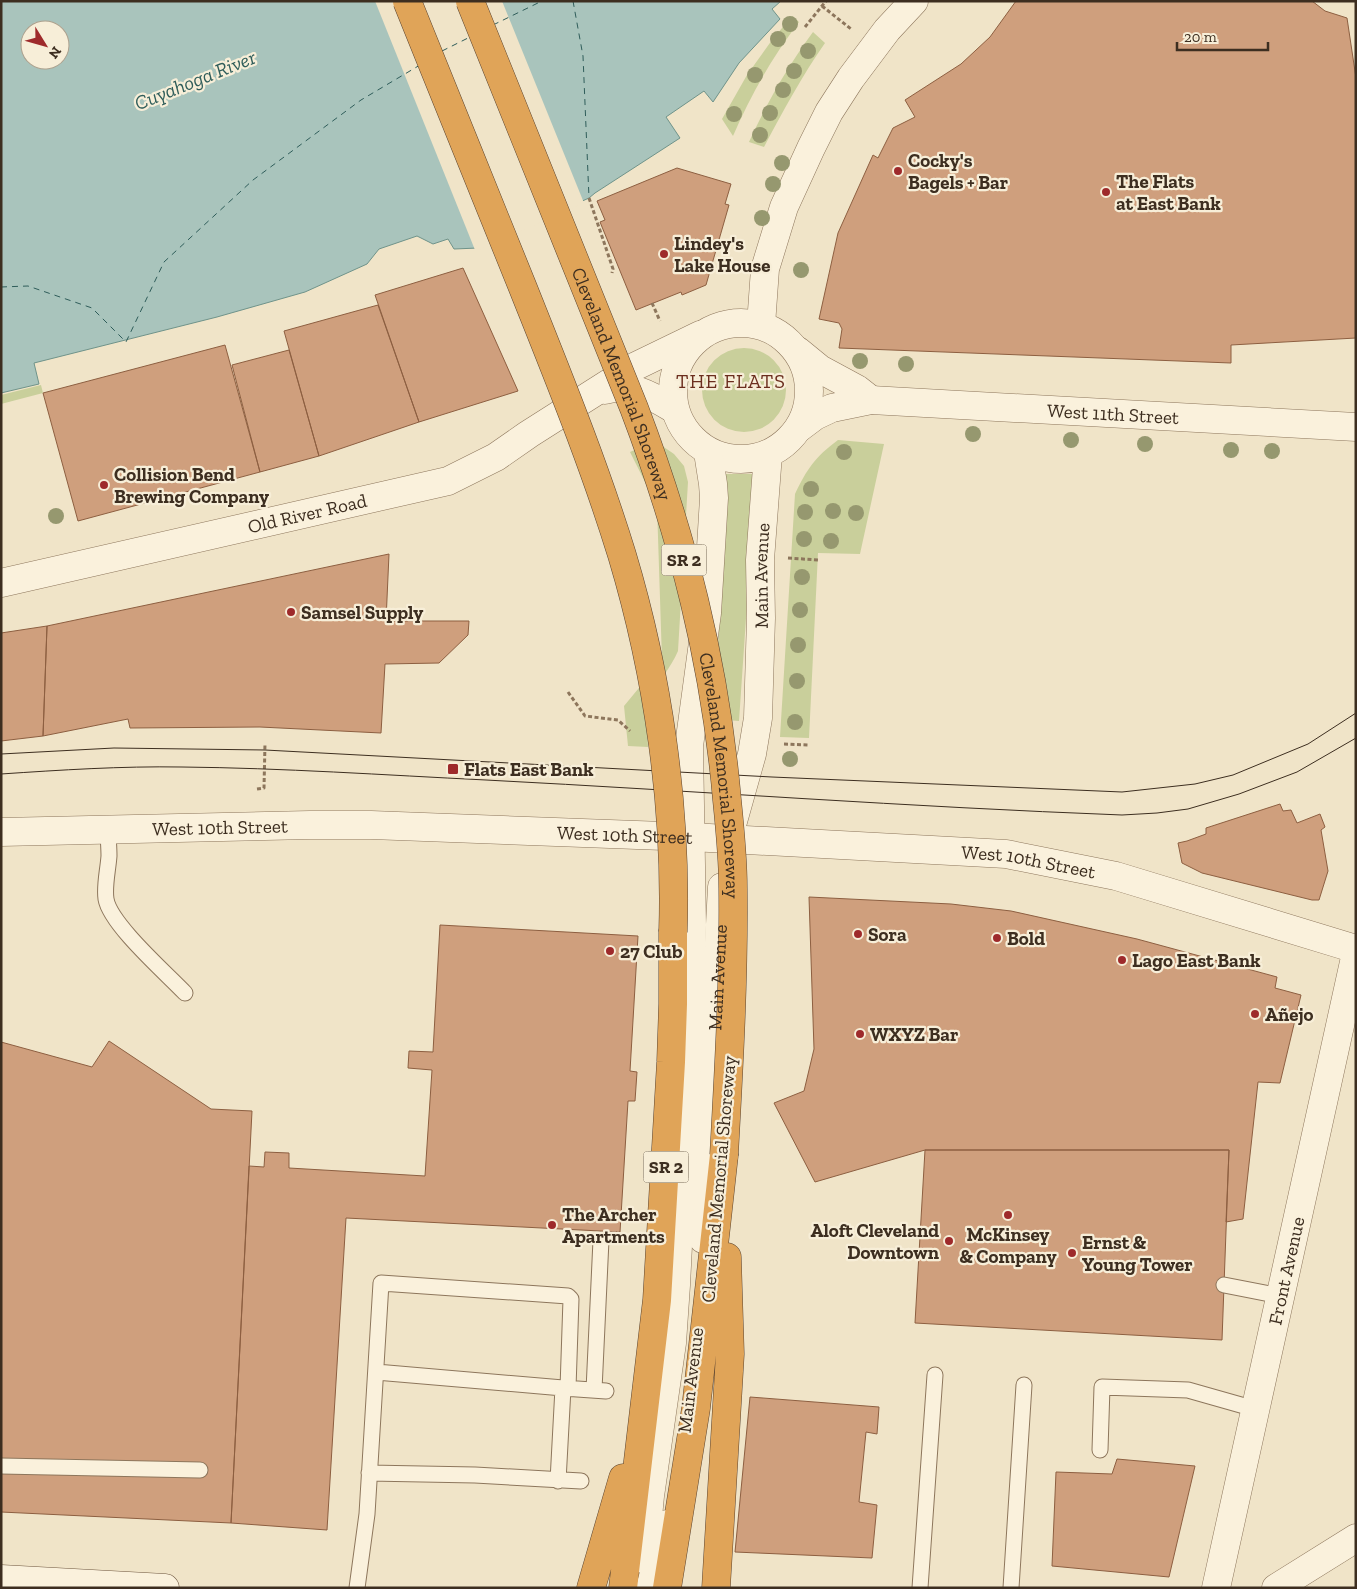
<svg xmlns="http://www.w3.org/2000/svg" width="1357" height="1589" font-family="'Zilla Slab',serif">
	<rect width="100%" height="100%" fill="#f0e4c8"/>
	<path fill="#c9cf9b" d="M792,16L799,22C772,58 751,94 733,136L722,119L747,75L772,40Z
		M813,32L825,43C802,76 783,111 764,147L749,142C768,101 786,69 813,32Z
		M702 390a42 42 0 1 1 84 0a42 42 0 1 1-84 0Z
		M41,385L43,393L1,404V395Z
		M838,440L884,444L860,554L818,553L809,738L780,737L795,494C807,469 815,457 838,440Z
		M655,441L674,454L684,466L688,482L678,651C671,668 657,682 650,699C644,713 648,732 648,747L628,746L624,706L662,660L657,506L630,452Z
		M725,474H761L752,530L739,721L714,719L720,610Z"/>
	<path fill="#a9c4bc" stroke="#6f938a" fill-rule="evenodd" d="M1,1H781L772,9L780,19L739,63L713,102L704,91L666,117L680,138L595,193L589,198L478,248L454,249L448,239L433,244L417,236L379,249L367,264L305,292L217,317L34,363L39,384L1,393ZM30,30H60V60H30Z"/>
	<path fill="#f0e4c8" d="M375,1H502L584,203L479,250H475Z"/>
	<g fill="none" stroke-linecap="round" stroke-linejoin="round">
		<path stroke="#2f5d5a" stroke-width="1" stroke-dasharray="6 5" stroke-linecap="butt" d="M573,1L583,56L589,198
			M493,25L542,1
			M442,51L470,37
			M1,287L28,286L92,308L126,342L164,262L253,180L361,100L420,65"/>
	</g>
	<path fill="#cf9f7d" stroke="#8d5f41" d="M1016,1H1312L1325,11L1347,18L1356,78V338L1231,345V363L839,348L842,329L839,323L819,319L838,233L873,155L878,158L893,128L915,117L905,100L961,64L990,37Z
		M677,168L731,184L725,204L729,205L706,285L682,295L681,292L636,310L600,222L605,220L597,201Z
		M463,268L518,391L419,422L375,295Z
		M378,305L419,422L319,456L284,331Z
		M225,345L260,472L78,521L43,393Z
		M289,350L319,456L260,472L232,365Z
		M389,554L386,621H469L468,635L439,663L385,664L381,733L260,727L130,728L128,719L43,736L47,626Z
		M47,626L43,736L1,741V633Z
		M1280,804L1283,811L1291,810L1297,823L1320,814L1325,827L1321,830L1328,871L1319,900H1312L1202,873L1182,863L1178,843L1187,841L1206,834V828Z
		M809,897L951,904L1011,911L1137,939L1277,977L1275,988L1301,995L1280,1083L1258,1082L1243,1219L1226,1222L1229,1150H925L815,1182L774,1103L804,1091L814,1049Z
		M440,925L638,936L630,1071L637,1072L635,1101H628L620,1232L346,1218L327,1530L231,1523L249,1166L264,1167L265,1152L289,1153V1168L425,1176L432,1070L408,1068L409,1051L433,1052Z
		M109,1041L211,1109L252,1111L231,1523L1,1512V1042L92,1067Z
		M925,1150H1229L1222,1340L915,1323Z
		M750,1397L879,1407L877,1434L866,1432L859,1502L877,1505L872,1558L735,1552Z
		M1117,1459L1195,1466L1169,1577L1052,1566L1056,1472L1112,1474Z"/>
	<g fill="none" stroke-linecap="round" stroke-linejoin="round">
		<defs>
			<path id="lane" d="M108,829C108,838 109,847 109,856C108,870 104,886 106,899C110,924 166,973 185,993
				M1224,1285L1280,1296
				M376,1372L563,1388L558,1481
				M563,1388L606,1391
				M594,1390L601,1240
				M1100,1450L1102,1387L1188,1390L1255,1409
				M1,1466L200,1470
				M369,1473L475,1475L581,1481
				M357,1588L367,1514L381,1283L568,1296L571,1299L568,1388
				M920,1588L935,1375
				M1011,1588L1024,1385"/>
			<g id="street">
				<circle cx="741" cy="391" r="68"/>
				<path d="M761,325L765,269L784,207L811,148L829,112L851,78L887,30L914,1"/>
				<path d="M798,351L820,369L857,389L871,400"/>
				<path d="M605,390C632,383 652,396 674,409"/>
				<path id="s1" d="M799,428L815,416L832,408L871,400L1356,427"/>
				<path id="s2" d="M1,583L448,481L496,457L529,434L636,366L700,335"/>
				<path id="s3" d="M1,832L310,825H371L691,837L1006,854L1116,876L1356,949"/>
				<path id="s4" d="M730,832L752,754L758,718L761,618L760,560L768,454"/>
				<path id="s5" d="M703,1239L722,887"/>
				<path d="M644,1559L650,1496L672,1343L676,1285L691,989L692,925L689,746L707,613L714,498L713,484L708,452"/>
				<path d="M650,1588L667,1524"/>
				<path id="s6" d="M1216,1588L1356,953"/>
				<path d="M1276,1588L1356,1538"/>
			</g>
			<path id="secondary" d="M1,1579L165,1588"/>
			<path id="highway" d="M591,1588L623,1478
				M623,1588L657,1300L671,1062L673,1004V932
				M667,1588L696,1408L724,1155
				M716,1588L730,1354L727,1257"/>
		</defs>
		<use href="#lane" stroke="#8d765c" stroke-width="17"/>
		<use href="#street" stroke="#8d765c" stroke-width="29"/>
		<use href="#secondary" stroke="#6f573f" stroke-width="29"/>
		<use href="#highway" stroke="#5b4430" stroke-width="29"/>
		<path stroke="#8d765c" stroke-width="3" stroke-dasharray="4 2.5" stroke-linecap="butt" d="M822,6L851,29
			M805,27L826,1
			M589,198L613,269L612,273
			M652,303L660,321
			M788,558L818,560
			M568,692L585,716L618,720L630,731
			M784,744L808,745
			M257,789L264,788L265,743"/>
		<use href="#lane" stroke="#faf1dc" stroke-width="15"/>
		<use href="#street" stroke="#faf1dc" stroke-width="28"/>
		<use href="#secondary" stroke="#faf1dc" stroke-width="28"/>
		<use href="#highway" stroke="#e0a458" stroke-width="28"/>
		<path stroke="#3d2e20" stroke-width="1" d="M1,754L114,748L265,750L772,777L1122,792L1195,784L1233,775L1308,744L1356,713
			M1,774C61,770 121,766 182,767C283,768 384,775 486,780C698,791 910,807 1122,815L1157,813L1188,809L1239,794L1297,772L1356,738"/>
		<defs>
			<g id="highway-bridge">
				<path d="M407,1C446,97 484,192 523,288C558,376 594,464 622,555C658,675 677,807 673,932"/>
				<path id="s7" d="M470,1L634,408C683,537 715,663 727,800C730,829 733,859 733,888C734,977 729,1066 724,1155"/>
			</g>
		</defs>
		<use href="#highway-bridge" stroke="#5b4430" stroke-width="29" stroke-linecap="butt"/>
		<use href="#highway-bridge" stroke="#e0a458" stroke-width="28"/>
	</g>
	<g fill="#96986f">
		<circle cx="790" cy="24" r="8"/>
		<circle cx="778" cy="39" r="8"/>
		<circle cx="808" cy="51" r="8"/>
		<circle cx="794" cy="71" r="8"/>
		<circle cx="755" cy="75" r="8"/>
		<circle cx="783" cy="90" r="8"/>
		<circle cx="770" cy="113" r="8"/>
		<circle cx="734" cy="114" r="8"/>
		<circle cx="760" cy="135" r="8"/>
		<circle cx="782" cy="163" r="8"/>
		<circle cx="773" cy="184" r="8"/>
		<circle cx="762" cy="218" r="8"/>
		<circle cx="801" cy="270" r="8"/>
		<circle cx="860" cy="361" r="8"/>
		<circle cx="906" cy="364" r="8"/>
		<circle cx="973" cy="434" r="8"/>
		<circle cx="1071" cy="440" r="8"/>
		<circle cx="1145" cy="444" r="8"/>
		<circle cx="1231" cy="450" r="8"/>
		<circle cx="1272" cy="451" r="8"/>
		<circle cx="844" cy="452" r="8"/>
		<circle cx="811" cy="489" r="8"/>
		<circle cx="833" cy="511" r="8"/>
		<circle cx="805" cy="512" r="8"/>
		<circle cx="856" cy="513" r="8"/>
		<circle cx="56" cy="516" r="8"/>
		<circle cx="804" cy="539" r="8"/>
		<circle cx="831" cy="541" r="8"/>
		<circle cx="802" cy="577" r="8"/>
		<circle cx="800" cy="610" r="8"/>
		<circle cx="798" cy="645" r="8"/>
		<circle cx="797" cy="681" r="8"/>
		<circle cx="795" cy="722" r="8"/>
		<circle cx="790" cy="759" r="8"/>
	</g>
	<g fill="#9e2a2b" stroke="#f7eed8" stroke-width="2">
		<circle cx="898" cy="171" r="5"/>
		<circle cx="1106" cy="192" r="5"/>
		<circle cx="664" cy="254" r="5"/>
		<circle cx="104" cy="485" r="5"/>
		<circle cx="291" cy="612" r="5"/>
		<rect x="447" y="763" width="12" height="12" rx="2.5"/>
		<circle cx="858" cy="934" r="5"/>
		<circle cx="997" cy="938" r="5"/>
		<circle cx="610" cy="951" r="5"/>
		<circle cx="1122" cy="960" r="5"/>
		<circle cx="1255" cy="1014" r="5"/>
		<circle cx="860" cy="1034" r="5"/>
		<circle cx="1008" cy="1215" r="5"/>
		<circle cx="552" cy="1225" r="5"/>
		<circle cx="949" cy="1241" r="5"/>
		<circle cx="1072" cy="1253" r="5"/>
	</g>
	<g text-anchor="middle" stroke-width="4.5" stroke-linejoin="round" paint-order="stroke">
		<g fill="#f7eed8" stroke="#756857" stroke-width="1">
			<rect x="661.5" y="544.5" width="45" height="31" rx="4"/>
			<rect x="643.5" y="1151.5" width="45" height="31" rx="4"/>
		</g>
		<g font-size="18" font-weight="bold" fill="#3d2e20">
			<text x="684" y="566">SR 2</text>
			<text x="666" y="1173">SR 2</text>
		</g>
		<g font-size="19" font-weight="bold" fill="#3d2e20" stroke="#f7eed8" text-anchor="start">
			<text x="908" y="167">Cocky's<tspan x="908" dy="22">Bagels + Bar</tspan></text>
			<text x="1116" y="188">The Flats<tspan x="1116" dy="22">at East Bank</tspan></text>
			<text x="674" y="250">Lindey's<tspan x="674" dy="22">Lake House</tspan></text>
			<text x="114" y="481">Collision Bend<tspan x="114" dy="22">Brewing Company</tspan></text>
			<text x="301" y="619">Samsel Supply</text>
			<text x="464" y="776">Flats East Bank</text>
			<text x="868" y="941">Sora</text>
			<text x="1007" y="945">Bold</text>
			<text x="620" y="958">27 Club</text>
			<text x="1132" y="967">Lago East Bank</text>
			<text x="1265" y="1021">Añejo</text>
			<text x="870" y="1041">WXYZ Bar</text>
			<text x="562" y="1221">The Archer<tspan x="562" dy="22">Apartments</tspan></text>
			<text x="939" y="1237" text-anchor="end">Aloft Cleveland<tspan x="939" dy="22">Downtown</tspan></text>
			<text x="1008" y="1241" text-anchor="middle">McKinsey<tspan x="1008" dy="22">&amp; Company</tspan></text>
			<text x="1082" y="1249">Ernst &amp;<tspan x="1082" dy="22">Young Tower</tspan></text>
		</g>
		<g font-size="19" fill="#3d2e20" stroke="#f7eed8">
			<text dy="7" stroke="none"><textPath href="#s7" startOffset="412">Cleveland Memorial Shoreway</textPath></text>
			<text dy="7" stroke="none"><textPath href="#s1" startOffset="321">West 11th Street</textPath></text>
			<text dy="7" stroke="none"><textPath href="#s2" startOffset="314">Old River Road</textPath></text>
			<text dy="7" stroke="none"><textPath href="#s4" startOffset="260">Main Avenue</textPath></text>
			<text dy="7" stroke="none"><textPath href="#s7" startOffset="818">Cleveland Memorial Shoreway</textPath></text>
			<text dy="7" stroke="none"><textPath href="#s3" startOffset="219">West 10th Street</textPath></text>
			<text dy="7" stroke="none"><textPath href="#s3" startOffset="624">West 10th Street</textPath></text>
			<text dy="7" stroke="none"><textPath href="#s3" startOffset="1029">West 10th Street</textPath></text>
			<text dy="7" stroke="none"><textPath href="#s5" startOffset="262">Main Avenue</textPath></text>
			<text transform="translate(718 1179) rotate(-85)" y="7">Cleveland Memorial Shoreway</text>
			<text dy="7" stroke="none"><textPath href="#s6" startOffset="325">Front Avenue</textPath></text>
			<text transform="translate(690 1380) rotate(-83)" y="7">Main Avenue</text>
		</g>
		<g font-size="20" font-style="italic" fill="#2f5d5a" stroke="#f7eed8">
			<text transform="translate(195 80) rotate(-22)" y="7">Cuyahoga River</text>
		</g>
		<g font-size="20" letter-spacing="1" fill="#6b2e1e" stroke="#f7eed8">
			<text x="731" y="388">THE FLATS</text>
		</g>
	</g>
	<rect width="1357" height="1589" fill="none" stroke="#3d2e20" stroke-width="5"/>
	<g transform="translate(45 45) rotate(127)"><circle r="24" fill="#f7eed8" stroke="#ada18e"/>
	<path d="M0-4L9 19L0 12L-9 19Z" fill="#9e2a2b"/>
	<text y="-8" font-size="14" font-weight="bold" text-anchor="middle" fill="#3d2e20">N</text>
	</g>
	<path d="M1177 42v8h91v-8" fill="none" stroke="#3d2e20" stroke-width="2.5"/>
	<text x="1184" y="42" font-size="15" fill="#3d2e20" stroke="#f7eed8" stroke-width="4" paint-order="stroke">20 m</text>
</svg>
